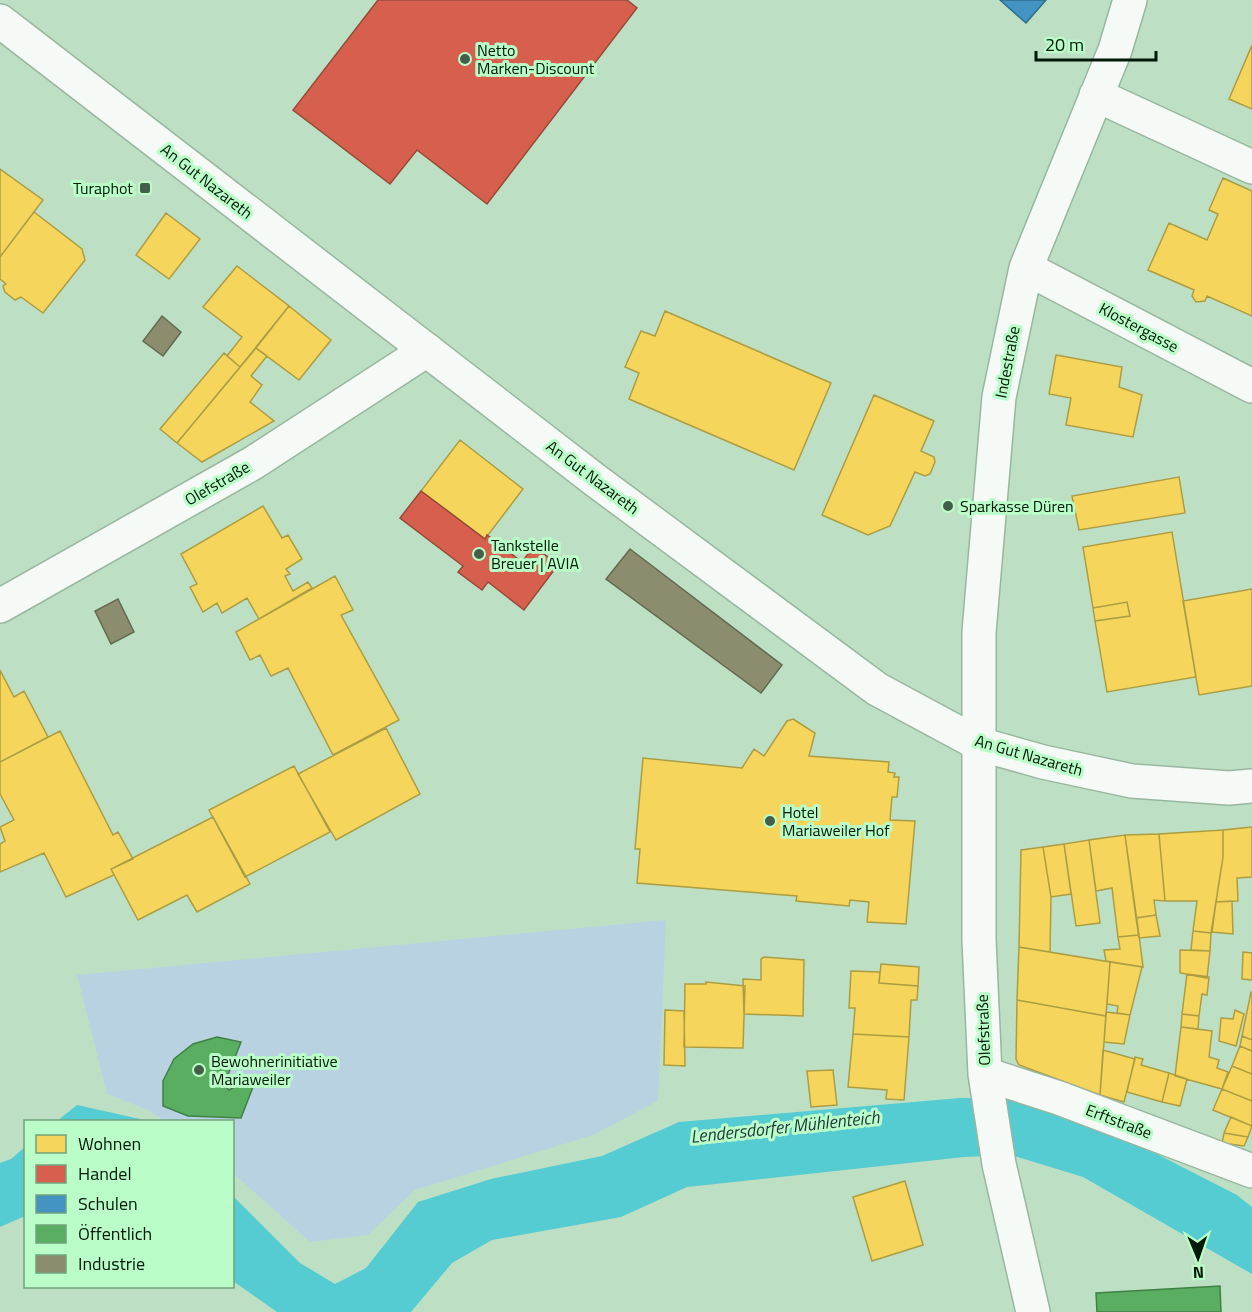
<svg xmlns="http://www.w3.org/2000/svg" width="1252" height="1312" font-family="'Titillium Web',sans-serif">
	<rect width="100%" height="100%" fill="#bde0c4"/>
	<path fill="#b9d2e2" d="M666,920L658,1101L593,1135L415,1190L368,1235L310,1242L233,1173L232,1122L165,1121L148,1110L107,1094L77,975Z"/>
	<path fill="#55cbd2" d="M960,1098H1009L1059,1104L1237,1195L1252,1207V1274L1083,1177L1011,1155L964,1157L687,1187L621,1217L492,1240L452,1263L411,1312H277L233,1281L232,1195L300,1263L335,1284L366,1268L418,1202L491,1179L602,1156L679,1122Z
		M77,1105L140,1119L143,1121H57Z
		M25,1147V1216L0,1227V1163L11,1159Z"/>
	<path fill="#f6d55c" stroke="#ac9d42" stroke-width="1.5" d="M1252,45V109L1229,99Z
		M0,169L43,200L0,257Z
		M1223,178L1252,191V316L1207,296L1205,301L1196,302L1192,296L1194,290L1148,270L1169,223L1207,240L1218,214L1209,210Z
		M34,212L82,249L85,260L43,313L21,297L15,300L5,292L3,286L6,284L0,279V257Z
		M166,213L200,239L169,279L136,255Z
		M237,266L289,306L240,367L227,356L242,337L203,307Z
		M289,306L331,340L299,380L256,348Z
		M665,311L831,383L794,470L629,399L639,373L625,367L641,331L655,336Z
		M256,348L267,356L251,376L262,385L250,402L274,421L202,462L177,443Z
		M224,353L240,367L177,443L160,429Z
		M1056,355L1122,367L1119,387L1142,395L1133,437L1066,425L1071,398L1049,394Z
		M874,395L934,421L921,451L934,457L935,462L930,474L925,476L915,472L890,526L868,535L822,515Z
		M460,440L523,489L485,539L421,491Z
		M1179,477L1185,513L1079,530L1072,496Z
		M263,506L282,538L288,535L302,559L286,569L290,574L285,576L293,591L308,582L312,588L259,619L247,598L222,613L217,603L203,612L190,587L197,584L181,554Z
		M1172,532L1196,677L1107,692L1095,621L1130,616L1127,602L1093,608L1083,547Z
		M335,576L353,610L341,615L399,720L333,755L288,668L271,676L260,655L250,660L236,632Z
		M1252,589V686L1199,695L1183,601Z
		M1127,602L1130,616L1095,621L1093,608Z
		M0,670L14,697L24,691L48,737L0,762Z
		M793,719L815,733L809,756L889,762L888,772L895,773L894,777H899L897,797H892L890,820L915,821L906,924L867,922L869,902L850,900L849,906L796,901L797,896L637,883L640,849H635L643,758L742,768L754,749L764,756L787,721Z
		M386,728L420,794L336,840L298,774Z
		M60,731L113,835L118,832L133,859L111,869L114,875L66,897L44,853L0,872V844L5,841L0,827L14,820L0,794V762Z
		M294,766L330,832L245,877L209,810Z
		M213,817L250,884L197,912L187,895L138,920L111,869Z
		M1252,827V877L1237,878L1238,901L1216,902L1223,857V830Z
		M1223,830V857L1211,933L1193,931L1197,901H1165L1159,834Z
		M1159,834L1165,901L1154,900L1156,915L1136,918L1125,835Z
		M1125,835L1139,935L1118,937L1112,888L1096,891L1089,840Z
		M1089,840L1100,923L1076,926L1064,844Z
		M1064,844L1071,894L1051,897L1043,847Z
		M1043,847L1051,897L1050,952L1019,947L1021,850Z
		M1232,901L1233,934L1212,932L1216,902Z
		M1156,915L1160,936L1139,938L1136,918Z
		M1193,931L1211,933L1210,951L1191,950Z
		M1139,935L1143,967L1106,961L1104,950L1120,949L1118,937Z
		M1019,947L1110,962L1106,1016L1017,1000Z
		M1180,950L1210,951L1207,978L1180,973Z
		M1243,952L1252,953V980L1242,979Z
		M764,957L804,960L803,1016L744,1014L743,979L761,980V959Z
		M1110,962L1142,967L1130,1015L1117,1013L1118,1006L1107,1004Z
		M881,964L919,967L918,986L879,983Z
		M851,971L880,972L879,983L918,986L917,1000H911L909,1037L853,1034L855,1008H849Z
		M1187,974L1209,977L1207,995L1202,994L1199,1016L1182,1014Z
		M706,982L745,986L743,1048L684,1047L685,984H706Z
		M1251,992H1252V1040L1242,1036Z
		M1017,1000L1106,1016L1100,1095L1019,1065L1016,1059Z
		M665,1010L684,1011L685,1066L664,1065Z
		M1235,1010L1244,1014L1236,1046L1219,1041L1221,1018L1233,1019Z
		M1106,1012L1130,1015L1124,1044L1104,1042Z
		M1182,1014L1199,1016L1198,1029L1181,1027Z
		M1181,1027L1212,1031L1209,1057L1219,1060L1217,1068L1228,1072L1222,1089L1175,1076Z
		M853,1034L909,1037L904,1100L886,1099L887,1090L848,1087Z
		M1242,1036L1252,1040V1051L1240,1046Z
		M1240,1046L1252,1051V1074L1232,1066Z
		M1103,1050L1135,1059L1124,1102L1100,1095Z
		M1135,1057L1143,1059L1141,1065L1169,1073L1162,1102L1127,1092Z
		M1232,1066L1252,1074V1101L1222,1089Z
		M833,1070L837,1105L811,1107L807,1071Z
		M1169,1073L1187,1079L1180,1106L1162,1102Z
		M1222,1089L1252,1101V1126L1213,1110Z
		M1231,1117L1252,1126L1248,1137L1224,1133Z
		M1224,1133L1248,1137L1244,1146L1222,1143Z
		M905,1181L923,1245L872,1261L853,1197Z"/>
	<path fill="#d6604d" stroke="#964b38" stroke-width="1.5" d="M378,0H627L637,8L487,204L417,150L390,184L293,110Z
		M421,491L485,539L487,535L522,562L534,546L558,565L524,610L488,582L482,590L458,572L463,566L400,518Z"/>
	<path fill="#4393c3" stroke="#2f6e8b" stroke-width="1.5" d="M1000,0H1046L1026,23Z"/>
	<path fill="#5aae61" stroke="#3f8146" stroke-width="1.5" d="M217,1037L241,1042L224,1085L229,1090L240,1084L253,1087L241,1118L188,1116L163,1106V1081L174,1059L193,1044Z
		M1220,1286L1221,1312H1097L1096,1293Z"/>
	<path fill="#8c8c6e" stroke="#626a4f" stroke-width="1.5" d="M162,316L181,332L163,356L143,341Z
		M630,549L782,665L761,693L606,579Z
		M118,599L134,632L111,644L95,611Z"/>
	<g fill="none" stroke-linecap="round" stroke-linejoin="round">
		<defs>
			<path id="minor" d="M1096,95L1252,167
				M1026,268L1252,386
				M0,606L253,463L427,350
				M985,1074L1059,1098L1252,1171
				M1033,1312L999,1164L985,1074L979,940V632L999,397L1026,268L1115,50L1130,0"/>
			<path id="secondary" d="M0,21L595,480L877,689L979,744L1043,762L1132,781L1229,788L1252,786"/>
		</defs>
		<use href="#minor" stroke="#99b69f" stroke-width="36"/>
		<use href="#secondary" stroke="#99b69f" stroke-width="36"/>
		<use href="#minor" stroke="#f5faf6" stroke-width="33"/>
		<use href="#secondary" stroke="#f5faf6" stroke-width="33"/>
	</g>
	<g fill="#435f49" stroke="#bafdc8" stroke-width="2">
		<circle cx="465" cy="59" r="6"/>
		<rect x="139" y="182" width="12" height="12" rx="3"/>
		<circle cx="948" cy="506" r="6"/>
		<circle cx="479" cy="554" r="6"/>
		<circle cx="770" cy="821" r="6"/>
		<circle cx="199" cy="1070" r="6"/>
	</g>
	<g text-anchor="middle" stroke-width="6" stroke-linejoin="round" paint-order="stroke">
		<g font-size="16" fill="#011907" stroke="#bafdc8" text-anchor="start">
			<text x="477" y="56">Netto<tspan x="477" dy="18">Marken-Discount</tspan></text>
			<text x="133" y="194" text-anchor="end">Turaphot</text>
			<text x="960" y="512">Sparkasse Düren</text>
			<text x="491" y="551">Tankstelle<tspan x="491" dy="18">Breuer | AVIA</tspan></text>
			<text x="782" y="818">Hotel<tspan x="782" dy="18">Mariaweiler Hof</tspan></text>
			<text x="211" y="1067">Bewohnerinitiative<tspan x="211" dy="18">Mariaweiler</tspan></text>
		</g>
		<g font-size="16" fill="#011907" stroke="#bafdc8">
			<text transform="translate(207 181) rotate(38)" y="6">An Gut Nazareth</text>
			<text transform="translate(1139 327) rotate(28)" y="6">Klostergasse</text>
			<text transform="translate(1007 362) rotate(-79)" y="6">Indestraße</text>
			<text transform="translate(593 477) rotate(37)" y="6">An Gut Nazareth</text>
			<text transform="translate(217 483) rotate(-30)" y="6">Olefstraße</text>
			<text transform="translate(1029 755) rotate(16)" y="6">An Gut Nazareth</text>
			<text transform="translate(983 1030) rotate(-92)" y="6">Olefstraße</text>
			<text transform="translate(1119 1121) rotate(21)" y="6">Erftstraße</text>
		</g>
		<g font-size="18" font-style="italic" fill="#1f363a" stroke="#bafdc8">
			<text transform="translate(785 1127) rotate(-6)" y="6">Lendersdorfer Mühlenteich</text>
		</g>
	</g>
	<rect x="24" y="1120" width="210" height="168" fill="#bafdc8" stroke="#70a27b" stroke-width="1.5"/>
	<rect x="36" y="1135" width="30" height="18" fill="#f6d55c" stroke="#70a27b" stroke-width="1.5"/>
	<text x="78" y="1150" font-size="18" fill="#011907">Wohnen</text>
	<rect x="36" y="1165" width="30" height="18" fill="#d6604d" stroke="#70a27b" stroke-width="1.5"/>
	<text x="78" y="1180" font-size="18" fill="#011907">Handel</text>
	<rect x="36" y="1195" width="30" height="18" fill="#4393c3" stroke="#70a27b" stroke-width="1.5"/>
	<text x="78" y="1210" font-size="18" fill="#011907">Schulen</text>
	<rect x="36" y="1225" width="30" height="18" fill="#5aae61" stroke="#70a27b" stroke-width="1.5"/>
	<text x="78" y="1240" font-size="18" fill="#011907">Öffentlich</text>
	<rect x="36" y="1255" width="30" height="18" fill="#8c8c6e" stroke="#70a27b" stroke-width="1.5"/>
	<text x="78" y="1270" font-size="18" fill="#011907">Industrie</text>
	<g transform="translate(1198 1258) rotate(178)" stroke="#bafdc8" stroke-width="4.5" paint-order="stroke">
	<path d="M0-4.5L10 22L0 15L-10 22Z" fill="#011907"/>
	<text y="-9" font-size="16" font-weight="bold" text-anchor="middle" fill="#011907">N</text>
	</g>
	<path d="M1036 51v9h120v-9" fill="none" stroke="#011907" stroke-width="3"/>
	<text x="1045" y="51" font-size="18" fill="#011907" stroke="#bafdc8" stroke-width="4.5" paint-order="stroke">20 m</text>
</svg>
